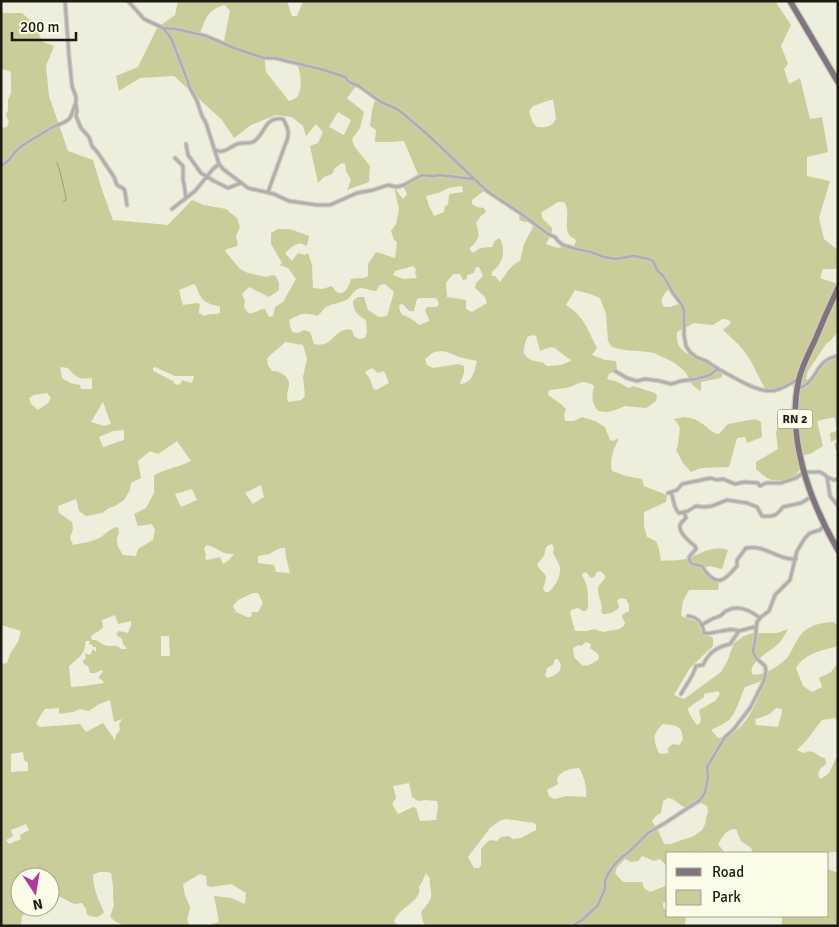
<svg xmlns="http://www.w3.org/2000/svg" width="839" height="927" font-family="Signika,sans-serif">
	<rect width="100%" height="100%" fill="#edeedb"/>
	<path fill="#cacd9a" fill-rule="evenodd" d="M178,1H287L292,16H297L303,1H775L791,25L781,46L788,64L784,69L789,84L800,78L810,119L822,117L828,152L807,157V176L830,181L819,218L824,239L838,250V264L836,269H823L820,278L838,284V332L831,340L826,344L808,371L806,379L809,380C816,374 821,362 829,358C832,357 835,357 838,356V438L831,442L830,433L837,431L835,417L817,421L823,446L812,453L799,457L800,469L795,476C775,482 772,484 756,469V462L778,449L776,433L778,425L794,423L795,389L792,385L774,392L766,390C758,377 753,362 744,351C738,343 730,337 723,330L731,323L730,321C722,316 720,321 713,325L694,323L677,332C675,351 688,354 701,360C709,364 716,369 723,373L721,378L701,382V391C689,384 692,383 686,373C683,369 676,364 671,361C669,360 656,354 654,353C639,350 627,352 612,347L608,341L606,314L600,298L590,294L575,290L566,305C585,317 587,329 597,348L592,355L605,360L616,361L617,370L609,374L607,379L618,382L629,388L633,386L655,393L657,396L656,401L646,408L625,406L618,409L608,412L598,411C591,402 592,397 594,386C581,377 578,386 566,388C561,389 555,389 549,390L548,395L561,404L566,409L564,414L565,421H574L582,417L595,421L605,427L610,440L613,441L619,438C614,448 609,460 612,471L626,476L642,479L644,486L667,495L666,502L644,512V526L647,537L656,541L659,549L661,561C669,560 677,561 685,559C700,555 712,544 728,550L722,569L710,566L701,569L706,575L719,583L718,590H689L683,601L681,616L697,622L702,633L713,638V646L690,668L674,695L684,699L721,672L727,662L734,643L744,636L753,633H777L788,629C786,633 783,638 780,642C772,651 748,662 752,674C763,677 779,666 787,658C794,649 797,635 807,629C815,624 825,622 834,622L838,626V646C821,651 805,653 796,668L803,686L812,692L822,687L819,678L831,672L838,663V721L835,718L822,720L806,741L797,750L803,753C815,748 815,756 825,758L826,764L821,768L818,773L820,779C824,777 828,775 830,771C833,766 834,760 838,756V852L818,853H790L781,852L773,853H753L751,848L741,841L736,829C726,829 723,836 718,844L725,853H701L697,851L694,853H668V872L665,864L660,859L654,861L642,856L638,861L631,862L625,859L617,867L615,873L623,882H642L644,888L650,892L668,885V901L663,903V907L666,910L668,909V916H686L685,926H426L423,922L421,912C424,908 430,902 431,897C432,891 429,885 430,879L426,873L422,882L419,887C423,901 397,908 394,922L399,926H205L219,922L214,896L231,898L245,904L246,893L231,884L212,887L207,886L206,876L200,874L183,884L185,895L190,907L189,913L187,919L189,925L193,926H125L116,922L110,917L114,905L113,899V886L111,873C104,871 99,871 93,875C93,888 99,901 104,912C99,918 95,918 87,915L86,909L82,903L74,904L51,892H50V877H20V907H35L22,916L21,926H1V720L2,719L1,714V664L7,663L10,654L18,642L21,631L1,625V128L7,127L9,122L6,115L8,110V100L11,93V74L10,71L1,69V13H22L33,23L43,42L54,46L46,66L49,96L68,151L93,160L101,187L113,220L168,225L192,200L204,205L226,209L237,218L240,227L236,236L238,245C234,248 229,247 225,251L240,269L248,273L266,277L272,275L276,276L279,283V290L269,297L249,287L242,294L245,301L244,307L248,313C256,314 258,309 265,309L269,317L273,316L275,307L283,302L296,279L288,268L279,265L282,263L271,244V233L278,229H290L309,236L307,246L300,243L293,246L285,253L292,261L298,253L305,255L308,253L312,265L313,288L322,289L332,286C340,300 348,291 351,279C358,277 361,280 368,276V264L376,252L395,258L397,242L394,240L391,231L396,224L399,209L394,187L403,199L407,194L403,186L419,177L404,141L390,142H375L376,130L370,126L372,110L376,97L363,87L357,85L347,98L364,112L360,128L352,139L354,146L370,166L369,182L347,190L351,180L346,171L345,164L342,163L335,168L332,174L324,177L318,183L310,146L318,143L323,132L316,124L306,136L303,126L292,117L276,115L251,125L234,138L222,120L174,76L140,78L119,91L116,76L138,67L157,28L175,15ZM225,5L230,11L224,41L200,34C205,19 208,9 225,5ZM278,59L296,63C301,70 303,90 297,97C294,100 293,99 289,101L266,72L265,60ZM550,100H553L556,118C553,127 545,128 537,127L533,123L529,111L533,106ZM338,112L351,120L344,135L329,127ZM462,186L463,192L449,194L448,205L445,206L444,212L434,216L429,206L426,196L438,193L449,188ZM485,190L520,214L519,220L525,222H532L534,225L524,244L520,261C509,266 507,273 500,282L495,276H492V272C494,270 496,268 498,266C504,259 505,244 499,238L495,241L492,247L480,248L473,253L470,250V248C480,238 480,236 476,223L480,217L486,212L484,208L477,207L472,204V200ZM558,202H564C573,213 559,233 575,239L576,241L573,248L567,246L558,248L546,244L552,232V228L543,219L541,213C543,211 555,204 558,202ZM413,266L416,269L415,273L417,278L403,279L393,275L395,271ZM476,267H479L483,276L476,283L475,288L485,297L487,303L472,312L466,309V300L447,297L446,283L453,274H460L463,280L467,279V275L474,273ZM194,284L196,286C199,293 200,299 208,303C211,305 216,305 220,307V313C215,315 210,313 204,316L199,313V310L200,304L197,303L183,305L182,302L179,290ZM385,284L394,292L387,316L379,317L368,310L364,297H358L353,301C353,312 358,315 366,320L367,332L365,338L359,339L354,336L352,330C334,326 334,349 314,344L310,332L304,330L298,333L292,332L290,326L289,320C302,313 303,312 318,316C321,313 323,309 326,307C333,303 343,303 349,298C353,294 354,289 361,288C366,288 371,291 376,291L380,285ZM668,290H671L679,304L670,307H664C659,300 663,295 668,290ZM420,298H434L437,299L439,305L436,307H427L425,310C426,314 429,317 429,321L420,325C417,324 416,322 413,320C405,314 400,318 399,305L402,304C407,306 407,313 414,311L417,299ZM533,335L536,336L540,351C543,350 549,347 552,347C555,347 565,357 570,359L571,361L561,365L547,366L542,362C537,362 526,360 524,353C523,350 526,341 527,337ZM285,342L303,345L307,359L303,377L305,396L301,400L288,402C284,391 295,384 284,375C279,372 277,371 272,371L268,365L267,359C272,352 279,349 285,342ZM441,351L447,352L459,357L477,361C474,372 473,383 460,384L464,373V366L458,364L433,368L427,365L425,359L434,352ZM60,367L68,368C75,377 80,380 92,378V389H81L80,385L70,383L62,378ZM155,367L175,376H194L192,383L182,380L181,383L178,385L175,384L173,381L153,371V368ZM372,368L378,373L384,371L389,383L376,390L373,388L370,379L365,372ZM47,393L51,398L48,403L38,410L31,404L29,398L34,395ZM103,402L111,424L104,426L91,422ZM124,430V440L103,447L99,437L113,431ZM177,441L191,461C179,467 166,469 154,475V493L146,508L134,514L138,526L152,524L155,530L153,540L138,549L136,556L123,555C118,547 114,541 119,533L118,527C110,528 107,533 101,537C93,542 82,543 73,545L70,538L73,529L72,522L59,513L58,506L76,499L79,511L86,516L102,513L109,508L115,506L124,500L130,490L131,483L141,478L138,461L150,451L158,454ZM261,485L264,497L253,504L245,493ZM192,489L197,500L181,507L175,494ZM552,544L554,547L553,553C555,558 559,562 560,568C561,576 555,588 548,592H545L543,589C544,586 546,580 546,577C545,572 539,571 537,564L544,556L546,547L549,545ZM207,545C217,548 223,555 234,554L228,561L223,564L220,557L207,560L205,558L206,555L204,548ZM282,548H285L286,557L290,573L276,572L274,565L258,563V556L269,554L276,550ZM600,571L605,575V578C603,581 601,583 599,585C595,594 604,603 601,611L603,614C610,614 615,612 619,607L617,601L620,598L626,599L629,605V611L623,614L622,617L625,623L624,626L619,629L603,632L594,629L587,631H575L570,613L571,610L578,608L583,611H586C589,606 588,604 588,599C588,588 587,585 582,575L584,572L587,573L591,578L594,577L597,572ZM253,593H258L263,603L258,612H252L251,617H247L236,612L233,606L238,600ZM115,615L118,624L131,621V625L128,633L119,631L116,634L119,637L122,639L123,644L127,649H121C116,643 112,648 104,645C99,642 98,640 92,640L91,636L103,628L102,620ZM161,636H169L170,656H161ZM87,641H90L89,644L92,645L93,647H96V651H95L93,649L90,655L85,653L86,659L83,660V662L85,665L88,666L90,673H95L102,670L103,672L99,676V678L102,680L104,683L84,686L71,687L69,666C76,660 87,653 85,642ZM586,642L589,643L591,645L590,648L598,654L599,657L598,660L589,665L583,666L574,657L573,648L578,645L581,646ZM555,659H558L561,665L560,671L553,676L547,678L545,675L547,668L553,665ZM765,680C759,697 748,727 729,735C726,736 722,737 718,738L711,730C717,727 724,724 729,720C737,712 740,697 745,687ZM718,691L720,694L715,701L699,710L701,719L700,723L697,725C693,719 688,714 688,708L704,697V694ZM110,700L114,722L122,719L119,724L120,730L116,735L115,740L103,723L86,732L80,724L40,727L36,724L40,716L45,709L59,708V714L73,712L80,709L89,711L99,704ZM776,708L782,709C782,716 779,720 778,727L756,725L755,719C764,717 770,715 776,708ZM663,724C676,726 682,724 683,740L679,745L673,744L668,748V753L662,754L659,753C653,740 652,734 663,724ZM23,752L24,760L28,763V771L11,772V754ZM579,768C584,776 587,787 586,797L567,796L554,799L549,796L547,790L558,784L557,778C563,770 569,769 579,768ZM409,783L412,797L418,801L426,800L437,801L438,807L436,820L420,821L416,808L413,807L398,814L392,804L396,798L393,786ZM668,798C677,799 679,807 690,809L701,803L707,806L708,812L706,818L705,824L702,830L694,836L670,844H664L659,832L652,821L656,816L661,813L663,801ZM507,819L534,823L536,825V830L521,838L513,839L509,836L501,837L497,841L490,840L486,843L481,849V865L479,868H474L468,857L490,828L501,820ZM26,824L29,830L20,835L21,839L9,844L6,840L13,836L11,830Z
		M685,417C691,418 696,419 701,423C708,427 712,434 719,434L728,424L755,419L761,422L762,437L747,443L745,437L737,438L729,467L701,468L691,472L683,463L676,450C679,444 678,442 679,436C680,427 681,427 674,419Z
		M828,869L838,873V926H782V916H828Z"/>
	<g fill="none" stroke-linecap="round" stroke-linejoin="round">
		<path stroke="#9c9e6c" stroke-width="1" d="M57,162L60,172L66,197V200L63,202"/>
		<defs>
			<path id="minor" d="M128,1L144,19L163,28L176,29L206,36L234,48L264,58H275L324,70L345,77L349,82L359,86L381,102L397,109L406,116L427,134L487,191L520,213L548,234L555,237L558,241L563,245L576,249L591,252L604,257L615,259L634,256L649,259L653,261L657,270L664,277L673,293L682,305L684,310V335L686,346L690,352L696,357L706,361L720,370
				M163,28L171,38L187,79L189,86L197,101L202,116L206,123L219,164L223,169L248,188L274,194L289,201L317,205H330L357,193L373,190L388,185L397,187L404,185L422,175L433,176L439,175L473,179
				M76,105L77,110L76,116L81,128L89,137L92,146L98,153L114,177L117,185L124,189L125,192L127,205
				M186,144L188,155L201,173L214,181L228,188L241,183
				M215,150C219,151 219,152 223,151C228,150 232,146 237,144C243,142 249,144 253,142C266,135 263,116 283,119C289,129 290,135 285,145L268,192
				M175,158L183,166V181L184,184L186,198
				M1,166L9,160L15,152L23,145L53,127L65,122L69,119L71,116L76,102V97L72,86L69,56L65,1
				M172,209L195,191L213,169L219,164
				M615,371L627,378L637,381L645,379L660,381L671,384L681,381L696,379L710,375L716,370H720C734,377 760,395 776,390C784,388 792,383 798,379
				M799,387H802C818,380 815,360 838,356
				M837,445L838,449
				M827,477L834,480L838,479
				M671,492C674,499 673,508 679,513L688,511L696,506L704,507L712,506L727,500L747,503L757,507L762,516C774,517 776,516 783,507L801,503L811,497
				M668,493L677,490L682,484L711,478L717,480L723,479L735,484L744,482L758,483L760,486L766,483H780L796,478L804,472H820L825,475L827,477L830,496L838,506
				M684,512L686,518C684,520 681,522 680,525C678,533 690,542 695,546L696,549L689,557L690,562L693,564L702,566C705,572 713,582 721,580C727,579 733,570 737,566V560L746,548C765,544 779,561 796,559
				M688,616C697,617 703,623 704,633C715,635 729,626 739,631
				M701,625C706,623 708,621 712,619C714,618 717,617 720,616C722,615 724,612 726,611C738,604 750,610 760,618
				M681,694C686,685 694,675 696,666L703,665C709,652 717,647 730,644L739,631L754,627L756,628
				M572,926L582,920L598,905L601,898L605,889V881L608,874L614,865L622,857L630,851L648,833L665,823L700,800L705,793L708,777L707,767L725,737L734,729L750,708L764,681L766,671L765,666L756,658L753,652L755,640L757,622L761,617L769,611L775,595L790,580L797,551L805,538L810,533L820,530L824,525"/>
			<path id="primary" d="M790,1L838,82
				M838,288C830,305 822,323 815,340C809,353 802,366 799,379C786,437 809,500 838,550"/>
		</defs>
		<use href="#minor" stroke="#cbccbb" stroke-width="5"/>
		<use href="#primary" stroke="#cbccbb" stroke-width="8"/>
		<use href="#minor" stroke="#b2abb0" stroke-width="2.5"/>
		<use href="#primary" stroke="#81747e" stroke-width="5.5"/>
	</g>
	<g text-anchor="middle" stroke-width="5" stroke-linejoin="round" paint-order="stroke">
		<rect fill="#fafce8" stroke="#5e5e54" stroke-width="1" x="777.5" y="409.5" width="35" height="19" rx="4"/>
		<g font-size="12" font-weight="bold" fill="#1b1b14">
			<text x="795" y="423">RN 2</text>
		</g>
	</g>
	<rect width="839" height="927" fill="none" stroke="#1b1b14" stroke-width="5"/>
	<rect x="666" y="852" width="162" height="65" fill="#fafce8" stroke="#a1a293"/>
	<rect x="676" y="868" width="25" height="8" fill="#81747e" stroke="#a1a293"/>
	<text x="712" y="877" font-size="15" fill="#1b1b14">Road</text>
	<rect x="676" y="890" width="25" height="15" fill="#cacd9a" stroke="#a1a293"/>
	<text x="712" y="902" font-size="15" fill="#1b1b14">Park</text>
	<g transform="translate(35 892) rotate(168)"><circle r="24" fill="#fafce8" stroke="#a1a293"/>
	<path d="M0-4L9 19L0 12L-9 19Z" fill="#ac3d9a"/>
	<text y="-8" font-size="14" font-weight="bold" text-anchor="middle" fill="#1b1b14">N</text>
	</g>
	<path d="M12 32v8h64v-8" fill="none" stroke="#1b1b14" stroke-width="2.5"/>
	<text x="20" y="32" font-size="15" fill="#1b1b14" stroke="#fafce8" stroke-width="4" paint-order="stroke">200 m</text>
</svg>
